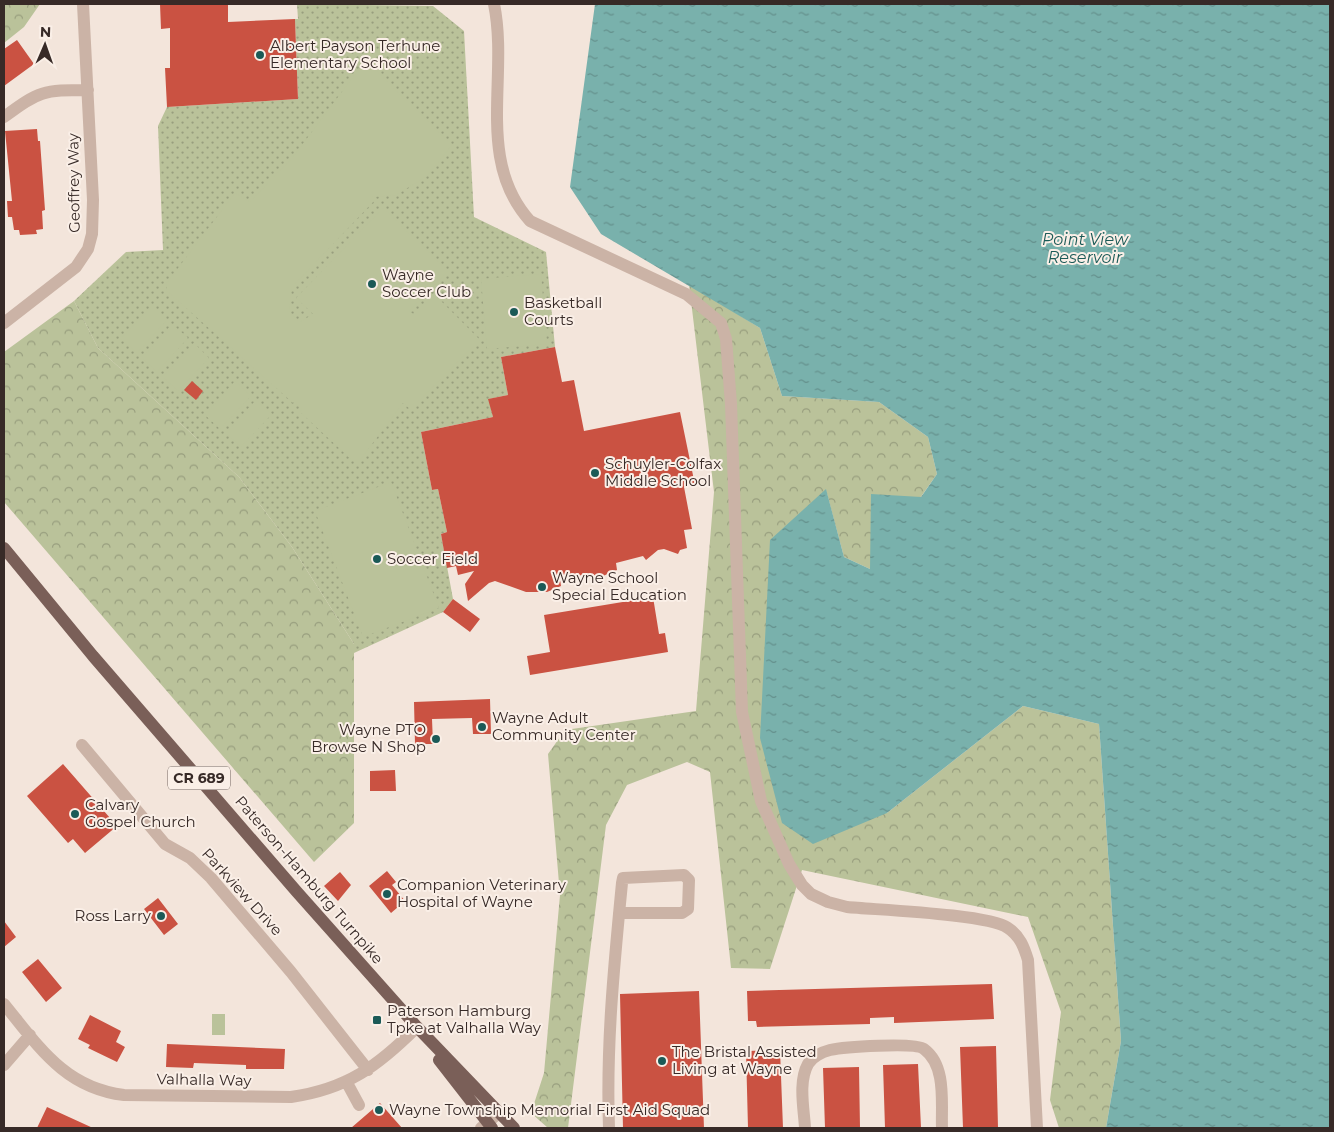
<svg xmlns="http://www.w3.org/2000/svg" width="1334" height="1132" font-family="Montserrat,sans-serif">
	<defs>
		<pattern id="green-dots" width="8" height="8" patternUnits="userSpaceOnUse" patternTransform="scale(1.25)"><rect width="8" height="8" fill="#bac29a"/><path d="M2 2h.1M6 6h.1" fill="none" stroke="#989e7e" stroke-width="1.8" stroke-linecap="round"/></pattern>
		<pattern id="forest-crowns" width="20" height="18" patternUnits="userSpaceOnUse" patternTransform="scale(1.25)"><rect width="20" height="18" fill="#bac29a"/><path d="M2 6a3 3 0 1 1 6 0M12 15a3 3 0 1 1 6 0" fill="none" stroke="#989e7e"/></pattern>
		<pattern id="water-ripples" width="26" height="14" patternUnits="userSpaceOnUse" patternTransform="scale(1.25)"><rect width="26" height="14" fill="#79b1ac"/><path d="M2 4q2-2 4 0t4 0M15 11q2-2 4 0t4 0" fill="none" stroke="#64908c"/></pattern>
	</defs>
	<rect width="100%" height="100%" fill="#f3e5db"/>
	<path fill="url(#green-dots)" d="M297,4L433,6L464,31L474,217L546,252L555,347L501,357L508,395L489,399L493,417L421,432L432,490L438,489L447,532L441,534L453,599L443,612L354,653V644L292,547L239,477L98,348L74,301L126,252L163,250L158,126L167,107L298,99L295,19H298Z"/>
	<path fill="url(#forest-crowns)" d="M4,4H40L24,27L4,43Z
		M689,284L760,328L782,396L879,402L928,437L937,474L870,569L844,557L826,490L887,813L1023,706L1099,724L1121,1041L1106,1128H1059L1050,1100L1061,1012L1028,917L802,870L770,969L731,968L710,772L687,762L627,785L606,825L568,1128H548L531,1113L544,1073L560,895L548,754L565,730L696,711L714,492Z
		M74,301L98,348L239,477L292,547L354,644V823L314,862L4,502V352Z"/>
	<path fill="#bac29a" d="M362,65H370L452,145L427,176L396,195L372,197L375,200L292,287L289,312L300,322L313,314L296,298L383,208L448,271L409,311L415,315L435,295L480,340L410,409L403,403L360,460H352L300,412L302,409L294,402L293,403L167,291L166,284L235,193L250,202L293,157Z
		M541,274L547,344L487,349L481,279Z
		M152,305L167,320L137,353L121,339Z
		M172,324L188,338L157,372L142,358Z
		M194,343L209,358L178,391L163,377Z
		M235,381L251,396L220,429L205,415Z
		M256,400L272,414L241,447L226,433Z
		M391,482L439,608L363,637L315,511Z
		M212,1014H225V1035H212Z"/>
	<path fill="url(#water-ripples)" d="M595,4H1330V1128H1106L1121,1041L1099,724L1023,706L887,813L813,844L782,823L760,738L770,540L826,489L844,557L870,569L871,494L921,497L937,474L928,437L879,402L782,396L760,328L601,234L570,187Z"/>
	<path fill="#ca5242" d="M160,4H228V22L295,19L298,99L167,107L165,68H170V28L161,29Z
		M17,40L34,64L4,86V49Z
		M37,129L38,141H40L45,210L42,211L43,229L36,230L37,234L20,235L19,230H14L12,217H8L7,201H12L5,131Z
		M555,347L562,382L574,380L584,431L680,412L695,485L684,487L692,529L684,530L687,548L680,550L678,554L664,549L658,550L646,560L643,556L616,563L617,570L603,576L582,575L560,579L561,586L547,592H526L495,581L489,583L468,601L465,584L474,571L458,575L456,566L447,568L441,534L447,532L438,489L432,490L421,432L493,417L488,399L508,395L501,357Z
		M192,381L203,391L196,400L184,390Z
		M653,597L659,634L665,633L668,652L530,675L527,656L550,652L544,615Z
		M453,599L480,619L470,632L443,612Z
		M490,699L491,734H473L472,718L432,719L433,744H415L414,702Z
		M63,764L117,826L85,853L73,839L68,843L27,796Z
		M395,770L396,791H370V771Z
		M387,871L396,882L392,885L405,901L391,913L369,886Z
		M340,872L351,885L338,901L324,886Z
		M158,898L178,924L164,935L144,909Z
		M4,921L16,937L4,947Z
		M38,959L62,988L46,1002L22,972Z
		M992,984L994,1019L894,1023V1017L870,1018V1024L757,1027L756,1021H748L747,991Z
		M699,991L704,1128H623L620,994Z
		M90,1015L121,1031L116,1042L125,1047L117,1062L88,1048L90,1045L78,1039Z
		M167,1044L285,1049L284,1069H246V1065L194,1063L193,1068L166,1067Z
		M996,1046L998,1128H963L960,1047Z
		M780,1050L783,1128H748L746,1051Z
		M918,1064L921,1128H885L883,1065Z
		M859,1067L860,1128H825L823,1068Z
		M380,1103L402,1128H351Z
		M47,1107L93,1128H37Z"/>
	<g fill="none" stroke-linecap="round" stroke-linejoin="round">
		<path stroke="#cbb3a6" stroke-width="12" d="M494,4C509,77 475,160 530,221L686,294L721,323L726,339L731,404L742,712L761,801L789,864L802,885L811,894L828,902L847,907C878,910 988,914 1008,928C1020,936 1024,947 1028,960L1037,1128
			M4,117C39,91 43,90 88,90
			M4,323L76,267L88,249L92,234L93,200L83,4
			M82,745L165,844L190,858L211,878L291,972L368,1070
			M4,1004C39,1047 65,1088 124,1095L291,1097C347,1089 378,1066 417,1027
			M4,1065L30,1035
			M346,1081L359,1105
			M481,1128L500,1112
			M609,1128C606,1046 614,965 622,883L623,878L684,875L689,880L688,909L682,913H619
			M805,1128C804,1109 798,1082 808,1064C812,1057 822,1052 830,1050C843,1047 915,1042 924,1049C947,1066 941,1104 942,1128"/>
		<path stroke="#7a5f58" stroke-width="12" d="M4,548L93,656L297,892L417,1027L514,1128
			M439,1060L492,1128"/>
	</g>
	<g fill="#1b5a57" stroke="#faefe7" stroke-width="2">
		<circle cx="260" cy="55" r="5"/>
		<circle cx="372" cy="284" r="5"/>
		<circle cx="514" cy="312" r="5"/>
		<circle cx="595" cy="473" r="5"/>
		<circle cx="377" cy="559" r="5"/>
		<circle cx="542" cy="587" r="5"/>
		<circle cx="482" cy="727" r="5"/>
		<circle cx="436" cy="739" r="5"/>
		<circle cx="75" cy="814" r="5"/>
		<circle cx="387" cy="894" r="5"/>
		<circle cx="161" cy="916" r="5"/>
		<rect x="372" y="1015" width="10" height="10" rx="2.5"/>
		<circle cx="662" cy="1061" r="5"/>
		<circle cx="379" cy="1110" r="5"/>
	</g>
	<g text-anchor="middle" stroke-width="4" stroke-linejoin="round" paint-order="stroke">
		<rect fill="#faefe7" stroke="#726561" stroke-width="1" x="168" y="766.5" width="62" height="23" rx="4"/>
		<g font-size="14" font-weight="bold" fill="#372a27">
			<text x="199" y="783">CR 689</text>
		</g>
		<g font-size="15" fill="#372a27" stroke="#faefe7" text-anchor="start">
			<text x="270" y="51">Albert Payson Terhune<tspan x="270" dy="17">Elementary School</tspan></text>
			<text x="382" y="280">Wayne<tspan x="382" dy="17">Soccer Club</tspan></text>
			<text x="524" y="308">Basketball<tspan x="524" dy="17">Courts</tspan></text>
			<text x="605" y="469">Schuyler-Colfax<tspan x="605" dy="17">Middle School</tspan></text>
			<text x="387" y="564">Soccer Field</text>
			<text x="552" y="583">Wayne School<tspan x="552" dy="17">Special Education</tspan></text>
			<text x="492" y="723">Wayne Adult<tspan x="492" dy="17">Community Center</tspan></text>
			<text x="426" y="735" text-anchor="end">Wayne PTO<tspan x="426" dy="17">Browse N Shop</tspan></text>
			<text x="85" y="810">Calvary<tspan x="85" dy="17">Gospel Church</tspan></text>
			<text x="397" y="890">Companion Veterinary<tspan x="397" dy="17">Hospital of Wayne</tspan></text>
			<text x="151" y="921" text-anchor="end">Ross Larry</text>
			<text x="387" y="1016">Paterson Hamburg<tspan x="387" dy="17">Tpke at Valhalla Way</tspan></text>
			<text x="672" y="1057">The Bristal Assisted<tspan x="672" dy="17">Living at Wayne</tspan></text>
			<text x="389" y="1115">Wayne Township Memorial First Aid Squad</text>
		</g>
		<g font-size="15" fill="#372a27" stroke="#faefe7">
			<text transform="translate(74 183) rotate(-91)" y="5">Geoffrey Way</text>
			<text transform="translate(309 880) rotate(49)" y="5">Paterson-Hamburg Turnpike</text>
			<text transform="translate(242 892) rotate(48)" y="5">Parkview Drive</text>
			<text transform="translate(204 1080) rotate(1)" y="5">Valhalla Way</text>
		</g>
		<g font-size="16" font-style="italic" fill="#1b5a57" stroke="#faefe7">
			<text x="1085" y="245">Point View<tspan x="1085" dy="18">Reservoir</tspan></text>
		</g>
	</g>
	<rect width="1334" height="1132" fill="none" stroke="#372a27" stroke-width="10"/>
	<g transform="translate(45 45) rotate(2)" stroke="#faefe7" stroke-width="4" paint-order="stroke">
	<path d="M0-4L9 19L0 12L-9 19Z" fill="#372a27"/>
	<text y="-8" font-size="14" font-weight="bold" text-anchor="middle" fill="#372a27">N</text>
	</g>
</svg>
